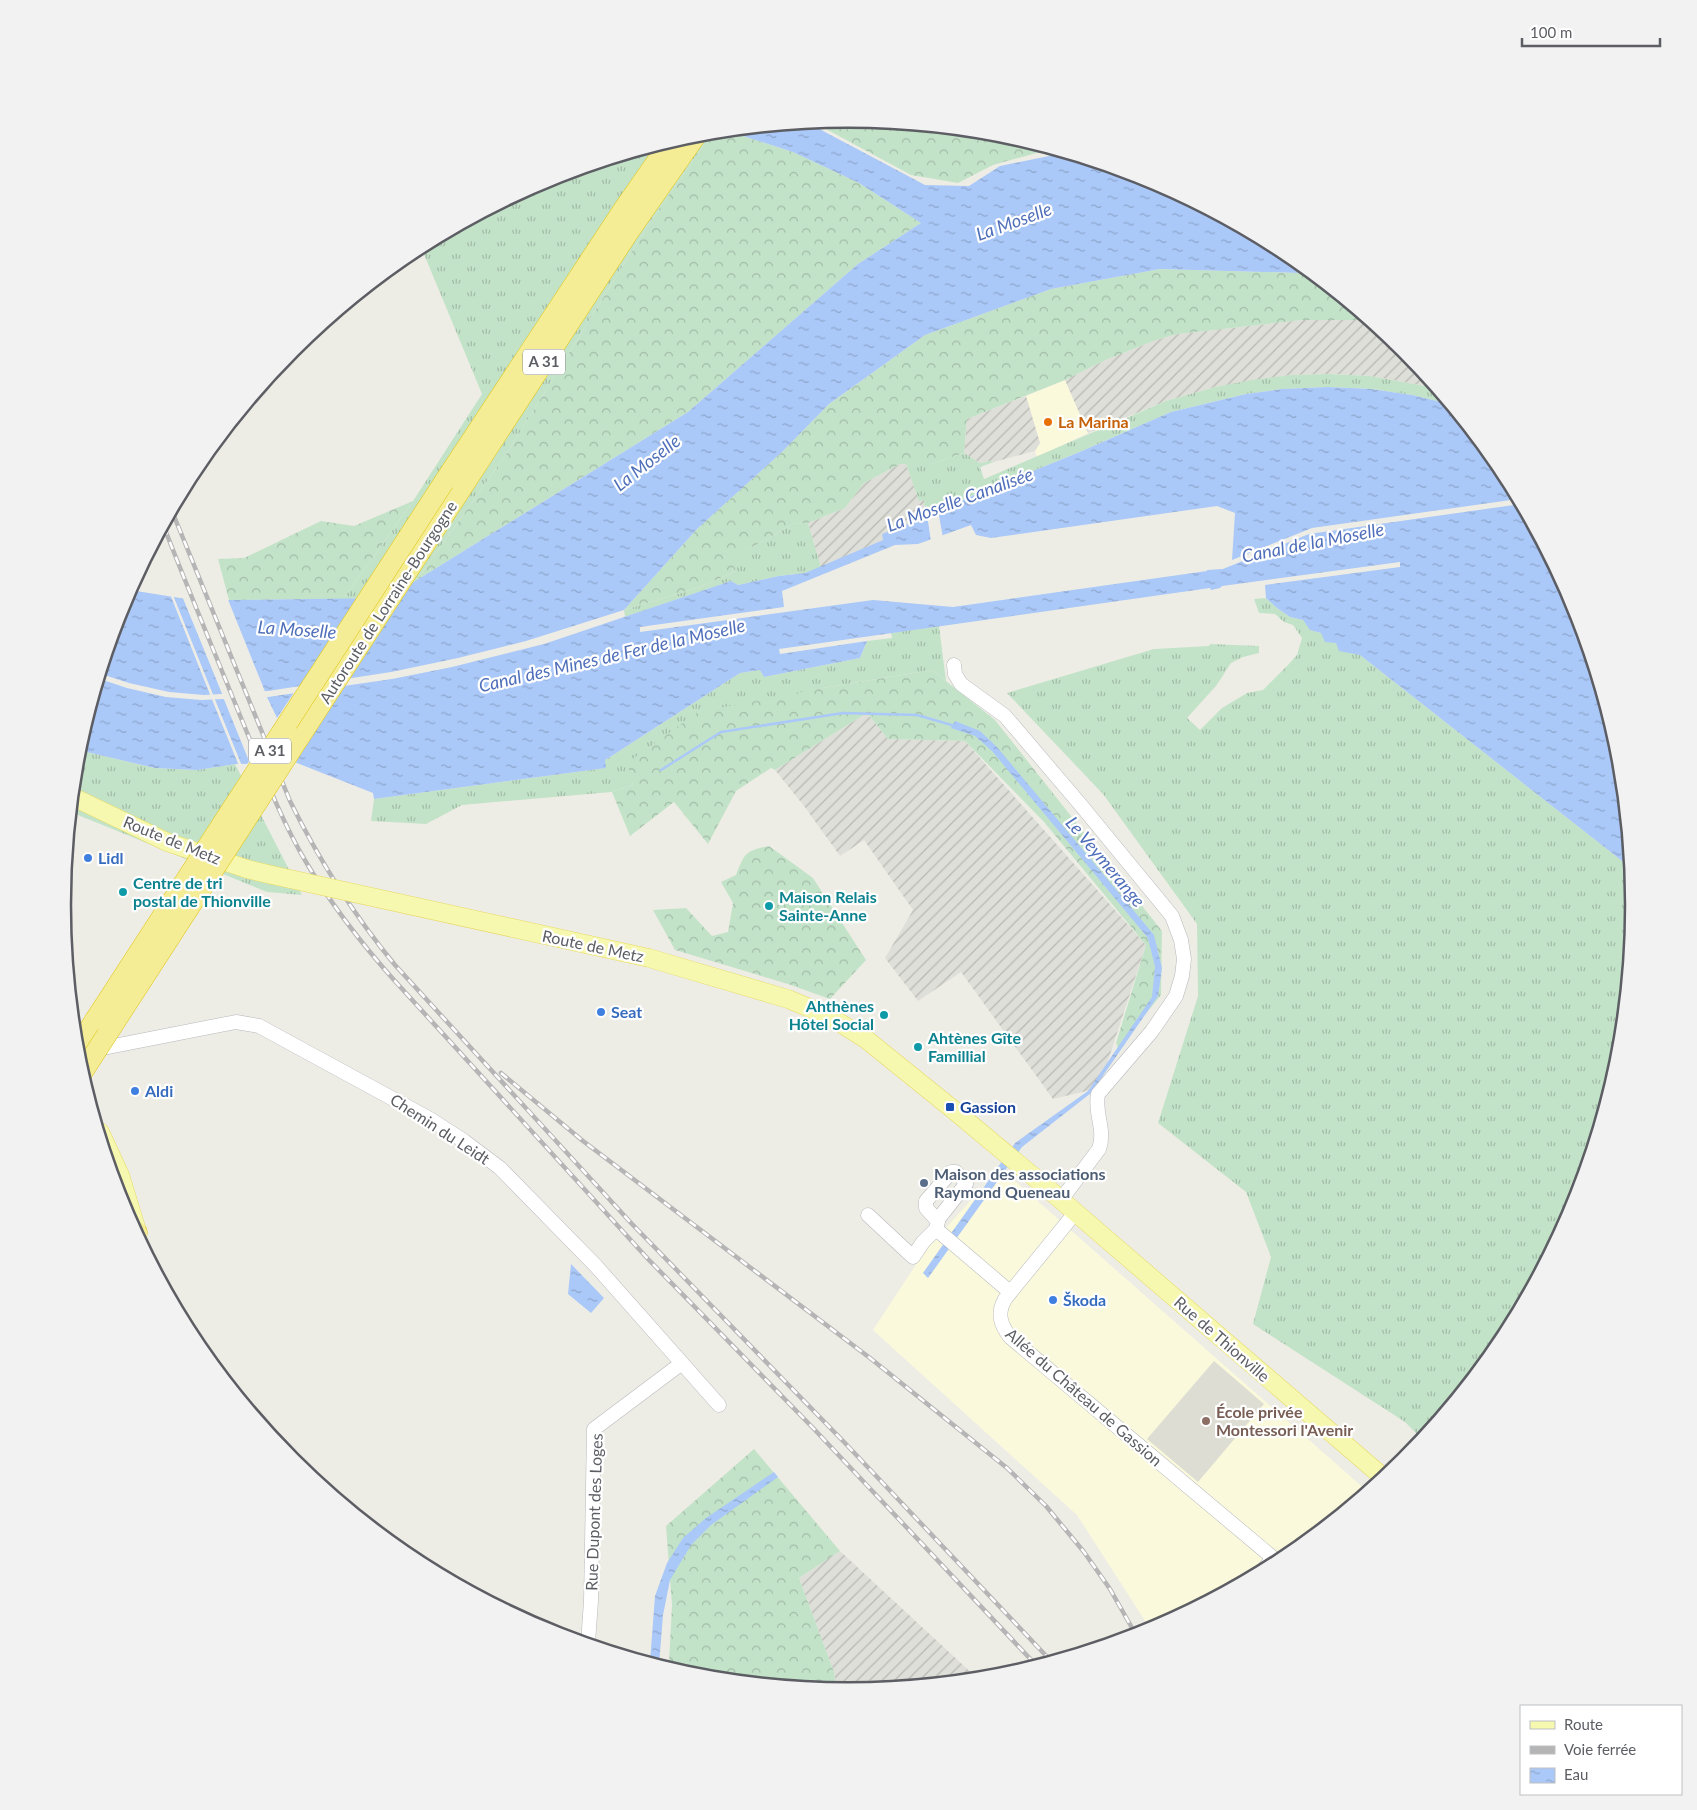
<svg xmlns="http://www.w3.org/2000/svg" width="1697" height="1810" font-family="Lato,sans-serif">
	<defs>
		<pattern id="industrial-furrows" width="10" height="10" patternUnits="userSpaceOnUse" patternTransform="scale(1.25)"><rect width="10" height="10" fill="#dfdfd9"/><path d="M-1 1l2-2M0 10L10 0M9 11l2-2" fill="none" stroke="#b8b8b4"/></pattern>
		<pattern id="grass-tufts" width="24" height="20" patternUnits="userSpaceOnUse" patternTransform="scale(1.25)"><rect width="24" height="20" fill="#c3e3c9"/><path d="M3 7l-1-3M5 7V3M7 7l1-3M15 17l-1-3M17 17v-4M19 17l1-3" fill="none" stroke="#a2bba7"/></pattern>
		<pattern id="forest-crowns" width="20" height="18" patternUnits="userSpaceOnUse" patternTransform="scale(1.25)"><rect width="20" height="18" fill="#c3e3c9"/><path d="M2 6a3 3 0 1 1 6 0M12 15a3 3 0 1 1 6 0" fill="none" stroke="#a2bba7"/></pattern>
		<pattern id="water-ripples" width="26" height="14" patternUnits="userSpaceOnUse" patternTransform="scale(1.25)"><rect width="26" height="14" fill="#aac8f8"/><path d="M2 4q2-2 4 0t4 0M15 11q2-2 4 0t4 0" fill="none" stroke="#8ea6cc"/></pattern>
	</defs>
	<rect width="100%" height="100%" fill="#eeede5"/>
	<path fill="#fbf9dc" d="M1065,380L1088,433L1037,457L1035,451L1040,443L1026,396Z
		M1000,1168L1367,1491L1285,1559L1151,1630L1077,1515L873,1330L925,1251Z"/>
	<path fill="url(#industrial-furrows)" d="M1302,320H1369L1404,349L1436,388L1370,376L1330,374L1291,375L1215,387L1166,401L1088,433L1065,380L1108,359L1156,340L1178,334Z
		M1026,396L1040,443L1035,451L994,462L990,461L980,463L964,453L967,419Z
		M900,464H906L919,500H924L926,517L883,534V540L821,567L808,523L845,508L864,483Z
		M867,713L888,739L965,741L1146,945L1099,1088L1053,1099L961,972L918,1001L885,958L913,910L864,840L840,856L804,806L775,770Z
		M840,1551L977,1678L848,1691L836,1690L834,1672L799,1578Z"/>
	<path fill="#ddddd3" d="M1214,1361L1264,1404L1198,1482L1147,1439Z"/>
	<path fill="url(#grass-tufts)" d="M713,132L650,222L509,450L417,580L388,598L343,599L413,501L482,394L421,247L548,179L695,134Z
		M1330,374L1370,376L1436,388L1449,404L1412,395L1371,389L1328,387L1282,389L1246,394L1171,412L1082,451L967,498L942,511L926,517L924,500L919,501L906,464H931L964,453L980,463L990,461L994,462L980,467L984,479L1166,401L1215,387L1252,380L1291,375Z
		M808,523L821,567L805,573L779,576L738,585L731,581L625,617L624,610L700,587L736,571L730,557L756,545L793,524Z
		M1266,598L1277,608L1290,617L1303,620L1311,630L1321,633L1336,643L1360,655L1631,868L1634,905L1619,1059L1575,1206L1502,1342L1422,1439L1405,1422L1253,1324L1271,1257L1246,1192L1158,1123L1198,996L1197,924L1103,794L1007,693L1154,649L1209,646L1210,644L1259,646V653L1243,657L1231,663L1216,686L1187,718L1200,730L1222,708L1247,693L1263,690L1288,665L1297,655L1302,638L1293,625L1284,622L1275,614L1259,613L1254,599Z
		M939,626L946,681L932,670L823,688L628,763L633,785L612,792L462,805L426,824L371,821L374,799L605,768V760L610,757L740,673L760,670L764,677L860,658L867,641L892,638L891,633Z
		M78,750L155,768L197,770L235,764L302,895L267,892L78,815L72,810Z"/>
	<path fill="url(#forest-crowns)" d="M849,119L1002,134L1051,149L993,165L958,183L911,175L813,122Z
		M728,131L793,152L859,183L921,223L858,264L688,412L417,580L509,450L650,222L713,132Z
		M1160,269L1301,273L1314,275L1369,320H1302L1178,334L1156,340L1108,359L1065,380L967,419L964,453L931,464H900L864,483L845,508L808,523L793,524L756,545L731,557L736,571L700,587L624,610L697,529L783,451L828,405L925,335L1051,289Z
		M413,501L343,599L229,600L218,559L244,558L321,521L354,526Z
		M932,670L995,720L1162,931L1161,995L1118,1048L1116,1043L1146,945L1044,822L965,741L888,739L867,713L775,770L771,768L736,791L708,844L674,802L630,836L612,792L633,785L627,763L698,712L823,688Z
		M769,846L813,878L866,960L830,999L788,984L675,950L653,910L686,908L712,936L728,932L733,903L721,882L736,875C745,852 746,851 769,846Z
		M754,1449L840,1551L799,1578L834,1672L836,1690L704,1677L669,1663L672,1605L666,1526Z"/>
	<path fill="url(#water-ripples)" d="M808,123L925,185L969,186L1000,166L1064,153L1150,179L1285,252L1314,275L1301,273L1160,269L1051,289L925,335L829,404L783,451L697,529L624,610L526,641L458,658L391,672L268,691L204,695L169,692L129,683L101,674L122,604L130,590L180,598L229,600L388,598L688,412L858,264L921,223L859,183L793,152L728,131Z
		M1328,387L1371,389L1412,395L1449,404L1502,469L1518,499L1312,528L1232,560L1235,513L1217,506L991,538L976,535L971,525L918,544L895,545L782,591L784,607L640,627V632L873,600L953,607L1207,571V570L1223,569L1309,534L1521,504L1575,604L1619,752L1631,868L1360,655L1339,651L1336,643L1325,642L1321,633L1310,630L1303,620L1290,617L1277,608L1266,598L1265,585L1400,567V562L1222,586L1220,588L1211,590L1210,588L779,649L780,654L867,641L860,658L764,677L760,670L740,673L610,757L605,760L606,768L374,799L373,793L297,763L236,764L197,770L155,768L78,750L100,679L127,688L166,697L201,700L268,697L392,679L452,667L544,644L731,581L738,585L779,576L805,573L883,540L882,534L942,511L967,498L1082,451L1171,412L1246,394L1282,389Z
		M955,721L980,731L997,747L1154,935L1162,968L1158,996L1091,1093L1022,1147L928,1278L923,1273L1015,1143L1088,1091L1152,997L1155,967L1148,938L992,751L975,736L951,728Z
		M571,1264L604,1298L591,1313L568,1294Z
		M774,1472L778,1477L711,1525L691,1545L670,1580L663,1615L659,1665L650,1662L655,1596L667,1563L683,1538L706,1518Z"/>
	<path fill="#eeede5" d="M938,510L943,538L931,542L927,514Z
		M170,594L173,595L214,697H211Z
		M182,596L227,597L266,694L223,696Z
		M321,687L296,763L293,765L246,766L249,761L223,697L266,695L277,718L295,691Z
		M211,697H214L242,766H239Z"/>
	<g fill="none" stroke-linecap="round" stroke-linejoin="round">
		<path stroke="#aac8f8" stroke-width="2.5" d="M661,770L721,732L843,713L917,715L955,726"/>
		<defs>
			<path id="minor" d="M954,665L955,674L961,684L1005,716L1080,804L1172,916L1181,940L1184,959L1182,976L1176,996L1152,1031L1098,1094C1094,1113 1106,1130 1099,1149L1061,1200
				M93,1050L236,1022L259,1026L430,1119L464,1141L500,1168L596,1266L719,1405
				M1075,1213L1005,1299C997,1313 1000,1324 1010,1337L1278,1562
				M868,1215L913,1257L923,1242L936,1229L1010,1292
				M936,1229L939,1218L966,1184L964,1180L956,1172H951L926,1201V1208L935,1218H939
				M1262,1571L1273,1558
				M588,1643L591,1601L594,1429L682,1363"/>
			<path id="major" d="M73,797L167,842L247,869L272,875
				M649,958L788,999L829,1016L867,1040L950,1107L1046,1187L1384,1478
				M100,1132L120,1175L138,1234"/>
			<path id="highway" d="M444,482L623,210L671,141
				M299,738L628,233L697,134
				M77,1048L95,1020
				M136,1231L137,1232"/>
		</defs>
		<use href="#minor" stroke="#b7b8bd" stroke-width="15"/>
		<use href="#major" stroke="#e6d965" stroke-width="19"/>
		<use href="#highway" stroke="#e0c513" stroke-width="21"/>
		<use href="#minor" stroke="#fff" stroke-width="14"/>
		<use href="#major" stroke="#f7f8af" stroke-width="18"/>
		<use href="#highway" stroke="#f4ed95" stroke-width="20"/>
		<defs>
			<path id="rail" d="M172,511L290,801C319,860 353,914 395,965L632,1224L844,1442L1051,1661
				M164,527C188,589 214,651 239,713C260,763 278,815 306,862C331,904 361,943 394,980L648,1259L814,1429L1036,1665
				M501,1073L583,1141L870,1358L1007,1468L1046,1506L1084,1552L1110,1589L1136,1635"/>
		</defs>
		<use href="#rail" stroke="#b5b5b6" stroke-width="4.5"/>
		<use href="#rail" stroke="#fff" stroke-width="2.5" stroke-dasharray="8" stroke-linecap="butt"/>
		<defs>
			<path id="major-bridge" d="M272,875L649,958"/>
			<path id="highway-bridge" d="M95,1020L444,482
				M82,1073L299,738"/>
		</defs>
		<use href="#major-bridge" stroke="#e6d965" stroke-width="19" stroke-linecap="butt"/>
		<use href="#highway-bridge" stroke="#e0c513" stroke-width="21" stroke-linecap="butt"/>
		<use href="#major-bridge" stroke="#f7f8af" stroke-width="18"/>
		<use href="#highway-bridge" stroke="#f4ed95" stroke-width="20"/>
	</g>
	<circle fill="#e8710a" stroke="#fff" stroke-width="2" cx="1048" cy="422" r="5"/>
	<g fill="#3f7fe0" stroke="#fff" stroke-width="2">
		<circle cx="88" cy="858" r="5"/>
		<circle cx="601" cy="1012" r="5"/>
		<circle cx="135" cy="1091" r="5"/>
		<circle cx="1053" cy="1300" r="5"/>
	</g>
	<g fill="#0f9aa8" stroke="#fff" stroke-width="2">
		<circle cx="123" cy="892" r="5"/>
		<circle cx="769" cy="906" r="5"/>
		<circle cx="884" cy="1015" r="5"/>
		<circle cx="918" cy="1047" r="5"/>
	</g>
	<rect fill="#1a4fb4" stroke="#fff" stroke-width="2" x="945" y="1102" width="10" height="10" rx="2.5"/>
	<circle fill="#5c6f8a" stroke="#fff" stroke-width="2" cx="924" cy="1183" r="5"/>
	<circle fill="#8d6e63" stroke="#fff" stroke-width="2" cx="1206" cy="1421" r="5"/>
	<g text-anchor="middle" stroke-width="4.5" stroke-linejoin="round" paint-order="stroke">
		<g fill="#fff" stroke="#8d8e92" stroke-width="1">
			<rect x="523" y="349.5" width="42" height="25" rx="4"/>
			<rect x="249" y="738.5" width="42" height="25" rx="4"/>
		</g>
		<g font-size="15" font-weight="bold" fill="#5c5e64">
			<text x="544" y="367">A 31</text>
			<text x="270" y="756">A 31</text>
		</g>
		<g font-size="16" font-weight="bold" fill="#c56008" stroke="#fff" text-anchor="start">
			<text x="1058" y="428">La Marina</text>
		</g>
		<g font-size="16" fill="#5c5e64" stroke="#fff">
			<text transform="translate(388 602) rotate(-57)" y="6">Autoroute de Lorraine-Bourgogne</text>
			<text transform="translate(172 840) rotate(22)" y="6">Route de Metz</text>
			<text transform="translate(593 946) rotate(12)" y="6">Route de Metz</text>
			<text transform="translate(440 1129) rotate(33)" y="6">Chemin du Leidt</text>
			<text transform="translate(1222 1339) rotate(41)" y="6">Rue de Thionville</text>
			<text transform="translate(1084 1397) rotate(41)" y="6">Allée du Château de Gassion</text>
			<text transform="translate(594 1512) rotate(-88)" y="6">Rue Dupont des Loges</text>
		</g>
		<g font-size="16" font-weight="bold" fill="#366cbe" stroke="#fff" text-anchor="start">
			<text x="98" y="864">Lidl</text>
			<text x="611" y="1018">Seat</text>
			<text x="145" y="1097">Aldi</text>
			<text x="1063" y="1306">Škoda</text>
		</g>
		<g font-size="16" font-weight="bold" fill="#0d838f" stroke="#fff" text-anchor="start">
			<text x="133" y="889">Centre de tri<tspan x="133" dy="18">postal de Thionville</tspan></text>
			<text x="779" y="903">Maison Relais<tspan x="779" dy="18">Sainte-Anne</tspan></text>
			<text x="874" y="1012" text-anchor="end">Ahthènes<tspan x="874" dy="18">Hôtel Social</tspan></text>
			<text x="928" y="1044">Ahtènes Gîte<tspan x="928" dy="18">Famillial</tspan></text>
		</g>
		<g font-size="16" font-weight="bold" fill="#164399" stroke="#fff" text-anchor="start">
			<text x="960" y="1113">Gassion</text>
		</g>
		<g font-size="16" font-weight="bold" fill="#4e5e75" stroke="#fff" text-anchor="start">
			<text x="934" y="1180">Maison des associations<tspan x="934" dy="18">Raymond Queneau</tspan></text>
		</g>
		<g font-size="16" font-weight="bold" fill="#785e54" stroke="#fff" text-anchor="start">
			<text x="1216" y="1418">École privée<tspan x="1216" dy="18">Montessori l'Avenir</tspan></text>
		</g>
		<g font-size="18" font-style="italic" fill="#4f6fba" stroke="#fff">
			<text transform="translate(1014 222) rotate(-20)" y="6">La Moselle</text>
			<text transform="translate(647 463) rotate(-38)" y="6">La Moselle</text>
			<text transform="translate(960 500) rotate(-20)" y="6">La Moselle Canalisée</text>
			<text transform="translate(1313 543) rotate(-11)" y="6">Canal de la Moselle</text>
			<text transform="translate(297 630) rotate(4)" y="6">La Moselle</text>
			<text transform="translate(612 656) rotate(-13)" y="6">Canal des Mines de Fer de la Moselle</text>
			<text transform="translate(1105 862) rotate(50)" y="6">Le Veymerange</text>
		</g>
	</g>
	<path d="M0 0H1697V1810H0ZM71 905a777 777 0 1 1 1554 0a777 777 0 1 1-1554 0Z" fill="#f2f2f3" fill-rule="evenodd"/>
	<path fill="none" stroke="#5c5e64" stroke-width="2.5" d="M71 905a777 777 0 1 1 1554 0a777 777 0 1 1-1554 0Z"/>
	<rect x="1520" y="1705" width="162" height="90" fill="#ffffff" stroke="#bebfc1"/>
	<rect x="1530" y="1721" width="25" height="8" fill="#f7f8af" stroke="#bebfc1"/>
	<text x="1564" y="1730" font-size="15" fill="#5c5e64">Route</text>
	<rect x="1530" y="1746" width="25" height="8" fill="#b5b5b6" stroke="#bebfc1"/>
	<text x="1564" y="1755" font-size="15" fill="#5c5e64">Voie ferrée</text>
	<rect x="1530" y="1768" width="25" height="15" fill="url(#water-ripples)" stroke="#bebfc1"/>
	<text x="1564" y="1780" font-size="15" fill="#5c5e64">Eau</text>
	<path d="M1522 38v8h138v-8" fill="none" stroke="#5c5e64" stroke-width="2.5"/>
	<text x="1530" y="38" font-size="15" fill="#5c5e64" stroke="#ffffff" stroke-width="4" paint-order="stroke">100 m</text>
</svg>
